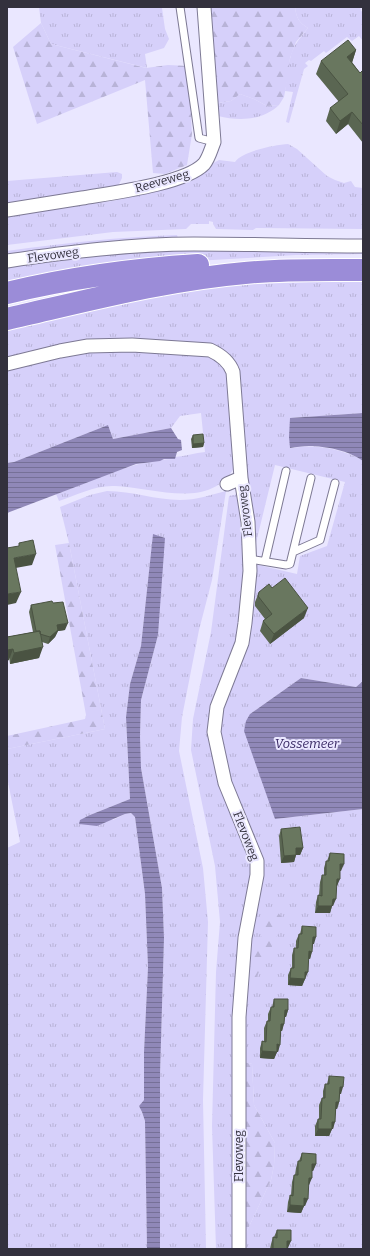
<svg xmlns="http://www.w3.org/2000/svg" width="370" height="1256" font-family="Bitter,serif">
	<defs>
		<pattern id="grass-tufts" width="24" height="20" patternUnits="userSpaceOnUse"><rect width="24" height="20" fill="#d6d0fa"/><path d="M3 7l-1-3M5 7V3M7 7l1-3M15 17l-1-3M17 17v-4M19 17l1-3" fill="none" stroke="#b8b3d7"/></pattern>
		<pattern id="forest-firs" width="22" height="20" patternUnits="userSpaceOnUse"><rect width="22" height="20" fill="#d6d0fa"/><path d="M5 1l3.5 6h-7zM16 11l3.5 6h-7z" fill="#b8b3d7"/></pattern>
		<pattern id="water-rules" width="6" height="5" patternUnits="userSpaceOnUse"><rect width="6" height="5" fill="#9088b8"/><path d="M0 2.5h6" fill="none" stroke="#767097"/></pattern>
	</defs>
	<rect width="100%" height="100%" fill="#eae7ff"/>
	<path fill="url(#grass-tufts)" d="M39,7H159L162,8L165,29L169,39L164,48L145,54L147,68L51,44L41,23Z
		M295,7H360L361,11L363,12V41L359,36L352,41L347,37L326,53L324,51L311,61L309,60L305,63L308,66L304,69L289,123L286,122L293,92L285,91C287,80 287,69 290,59C292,47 300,38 308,28C299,23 296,17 295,7Z
		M240,94L254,99L267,106L279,105C262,121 239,121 218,116L217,103L231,101Z
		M288,144L297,149L327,176L335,180L344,183L351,181L355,187L363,188V229L256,228L253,230L216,229L213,224V222L209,221V224H191L186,229L113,232L7,245V216L112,201L141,195L166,189L219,160L235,162C242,151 275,145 288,144Z
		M117,172L122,174V178L117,188L7,204V181Z
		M177,235L178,238L151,239L7,255V251C64,243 120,237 177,235Z
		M167,250H219L363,253V254L296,255L195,261L7,288V267L115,254Z
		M363,280V413L291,418L290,448C310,445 327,446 346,453C352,455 358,457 363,461V681L356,687L301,678L250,714L275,819L363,809V1249H246L245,1235L271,1180L274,1165L275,1143L254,1105L252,1064L244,1062L245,1012L248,978L259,950L248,949L262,861L232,789L220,748L218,717L245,643L254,564L297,574L300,556L327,546L345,482L275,465L254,551L242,412L230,358L133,340L7,359V323L123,297L256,282L257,284Z
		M109,349L206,354L218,359L228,373L234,468C209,511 153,487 115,486C95,485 77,495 59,501L56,494C93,481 135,459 175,459V457C186,456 195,453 205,452L201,413L180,416L171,428L113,439L108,425L14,462L7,463V369L60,355Z
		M107,491C132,491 156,500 180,500C196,500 211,495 226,491L212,580L199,630L182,717L179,751L203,868L208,922L203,1100L206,1249H160V1075L164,938L162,888L141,768L140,736L141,700L158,635L159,606L153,535L141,646L130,684L126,717L130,799L90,815L113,820L125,814L131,813L135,817L145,894L148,967L144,1052V1100L139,1106L142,1112L145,1121L147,1249H7V848L20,842L7,777V749L105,729L69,543L60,507L90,495Z
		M238,494L241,535L246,566L237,642L210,706V727L255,864L242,937L234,1249H216L212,1126L216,972L220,922L215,866L191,750L193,719L211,632L229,496Z"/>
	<path fill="url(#forest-firs)" d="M211,7H295C296,17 299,23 308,28L296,42L290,58L288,76L284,97L279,105L267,106L254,99L240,94L231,101L217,103Z
		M41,23L51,44L146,68L168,65L188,66L192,134L187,165L165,174L153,173L145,80L37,124L13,47Z
		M69,543L105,729L7,749V736L85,719L86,715L55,545Z
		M265,908L277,912L285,920L256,978H248V949H259Z
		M244,1062L252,1064L254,1105L275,1143L274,1165L271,1180L245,1235Z"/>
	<path fill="url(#water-rules)" d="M363,413V461C350,451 325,446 309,446C303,446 296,447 290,448L289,437L290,418Z
		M108,425L113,439L171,428L178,439L181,440L182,450L177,452L175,459H164L160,461L136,464L7,513V463L14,462Z
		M153,534L165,538L158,635L141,700L140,736L141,768L162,888L164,938L160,1075V1249H147L145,1121L142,1112L139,1106L144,1100V1052L148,967L145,894L135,817L131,813L125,814L97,826L79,824L80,820L90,815L130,799L126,717L130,684L141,646Z
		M301,678L356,687L363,681V809L275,819L244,731L246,721L250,714Z"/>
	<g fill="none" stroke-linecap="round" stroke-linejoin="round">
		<defs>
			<path id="lane" d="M180,7L199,138L214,142
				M293,552L320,540L335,483
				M249,559L286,565L290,564L311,478
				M265,561L286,471"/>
			<path id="street" d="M7,210C32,206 57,202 82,198C111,193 185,184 204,164C209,158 211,149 214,142L204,7
				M7,261C69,252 131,244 194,244C250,244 307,246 363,246
				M7,364L60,351L88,346L132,345L210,350C221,355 229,361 233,372L241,478L248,522L250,571L245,623L242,643L217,707L214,732L225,783L257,861V875L245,938L239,1017V1249
				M227,484L241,478"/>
			<path id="highway" d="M7,293C69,278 134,269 198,265
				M7,319C86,301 164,280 245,273C284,269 324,270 363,270"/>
		</defs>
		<use href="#lane" stroke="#7d7994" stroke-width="9"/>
		<use href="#street" stroke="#7d7994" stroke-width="15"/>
		<use href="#highway" stroke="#fff" stroke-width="24"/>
		<use href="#lane" stroke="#fff" stroke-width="7"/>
		<use href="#street" stroke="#fff" stroke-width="13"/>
		<use href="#highway" stroke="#9b8cd8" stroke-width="22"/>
	</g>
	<path fill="#5a6652" d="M356,50L352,62L360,73L363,72V143L348,124L336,134L326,121L330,108L339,102L316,74L321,61Z
		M193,435L204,443L203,447L192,448L191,439Z
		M272,588L304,618L270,644L260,631L263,621L265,619L255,606V602L259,592Z
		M53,603L65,630L58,631L55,637L48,644L42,642L39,658L10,664L7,637L33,632L29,612L31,605Z
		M281,829L303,848L300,855H296L294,862L281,863L279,836Z
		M330,853L341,871H340L337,886H336L333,906H332L330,913H315L316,902L318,895H319L320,882L322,875H324V868L326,861H327Z
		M302,926L314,944H313L310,959L308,958L305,979L302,986L288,985V975L291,968H292V955L294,948H296V941L299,934H300Z
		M274,999L288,1010L286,1017H285L282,1031H281L278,1052H277L274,1059L260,1058V1048L262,1041H264V1028L267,1021H268V1014L271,1007H272Z
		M329,1076L341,1094H340L339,1102L337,1109H336L333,1129H332L329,1136H315V1126L318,1119H319V1105L322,1098H323V1091L325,1084H327Z
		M302,1153L316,1164L313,1171H312L309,1185H308L305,1206H304L301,1213L287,1212L288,1202L290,1195H291L292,1182L294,1175H295L296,1168L298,1161H299Z
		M277,1230L288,1248H287V1249H270L271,1244L273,1237H274Z"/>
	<path fill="#4a5342" d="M356,50L352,63L347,57Z
		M352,112L348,124L336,134L340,121Z
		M204,443L203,447L192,448L193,444Z
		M36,554L32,565L10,569L14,558Z
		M21,592L16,603L7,605V594Z
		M308,608L304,618L270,644L274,634Z
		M68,623L65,630L58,631L55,637L48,644L50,637L57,625Z
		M43,647L39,658L10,664L14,653Z
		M13,649L9,660L7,661V650Z
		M296,848H303L300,855H296L294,862L281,863L284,856Z
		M340,864H344L341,871H338Z
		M337,879H340L337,886L334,885Z
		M333,899H336L333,906H330Z
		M318,906H332L330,913H315Z
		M313,937H316L314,944H310Z
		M309,951L312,952L310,959L306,958Z
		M305,972H308L305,979H302Z
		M290,978L305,979L302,986L288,985Z
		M285,1010H288L286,1017H282Z
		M281,1024H284L282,1031H278Z
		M277,1044L280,1045L278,1052L274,1051Z
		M262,1051L277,1052L274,1059L260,1058Z
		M340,1087H343L341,1094H337Z
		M336,1102H339L337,1109H333Z
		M332,1122H335L333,1129H329Z
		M318,1129H332L329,1136H315Z
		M312,1164H316L313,1171H310Z
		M309,1178H312L309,1185H306Z
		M304,1198L308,1199L305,1206L302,1205Z
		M290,1205L304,1206L301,1213L287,1212Z
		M287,1241H291L288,1248H285Z"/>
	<path fill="#69775f" stroke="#4a5342" d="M348,40L356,50L347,57L360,73L362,71L363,72V125L352,112L340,121L330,108L348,94L321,61Z
		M203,434L204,443L193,444V435Z
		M33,540L36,554L14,558L21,592L7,594V548L19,546V543Z
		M285,578L308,608L274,634L263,621L272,614L258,596L259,592L269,584L272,588Z
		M52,601L53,603L63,602L68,623L57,625L58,630L50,637L40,634V631H36L31,605Z
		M40,631L43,647L14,653L13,649L7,650V637Z
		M300,827L303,848H296V855L284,856L281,829Z
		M330,853L344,854V864H340V879H337L336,899H333L332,906H318V895L322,896V875H326V861H329Z
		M302,926L316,927V937H313L312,952L309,951L308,972H305V979L290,978L291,968H294V948H298L299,934H302Z
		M274,999H288V1010H285L284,1024H281L280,1045L277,1044V1052L262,1051V1041L266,1042L267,1021H270L271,1007H274Z
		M329,1076L344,1077L343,1087H340L339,1102H336L335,1122H332V1129H318V1119H321L322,1098H325V1084H329Z
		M302,1153L316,1154V1164H312V1178H309L308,1199L304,1198V1206L290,1205V1195L293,1196L294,1175H298V1161H301Z
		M277,1230H291V1241H287V1249H273V1237L277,1238Z"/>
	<g text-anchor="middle" stroke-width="4" stroke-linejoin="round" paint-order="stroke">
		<g font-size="12" fill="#33313d" stroke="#eae7ff">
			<text transform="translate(162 181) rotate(-16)" y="4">Reeveweg</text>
			<text transform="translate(53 255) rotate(-8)" y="4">Flevoweg</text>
			<text transform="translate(245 511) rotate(-97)" y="4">Flevoweg</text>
			<text transform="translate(246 836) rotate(69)" y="4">Flevoweg</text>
			<text transform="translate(239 1156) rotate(-90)" y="4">Flevoweg</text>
		</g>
		<g font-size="13" font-style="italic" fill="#382864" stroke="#eae7ff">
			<text x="307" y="748">Vossemeer</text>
		</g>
	</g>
	<rect width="370" height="1256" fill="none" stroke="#33313d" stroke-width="16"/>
</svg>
